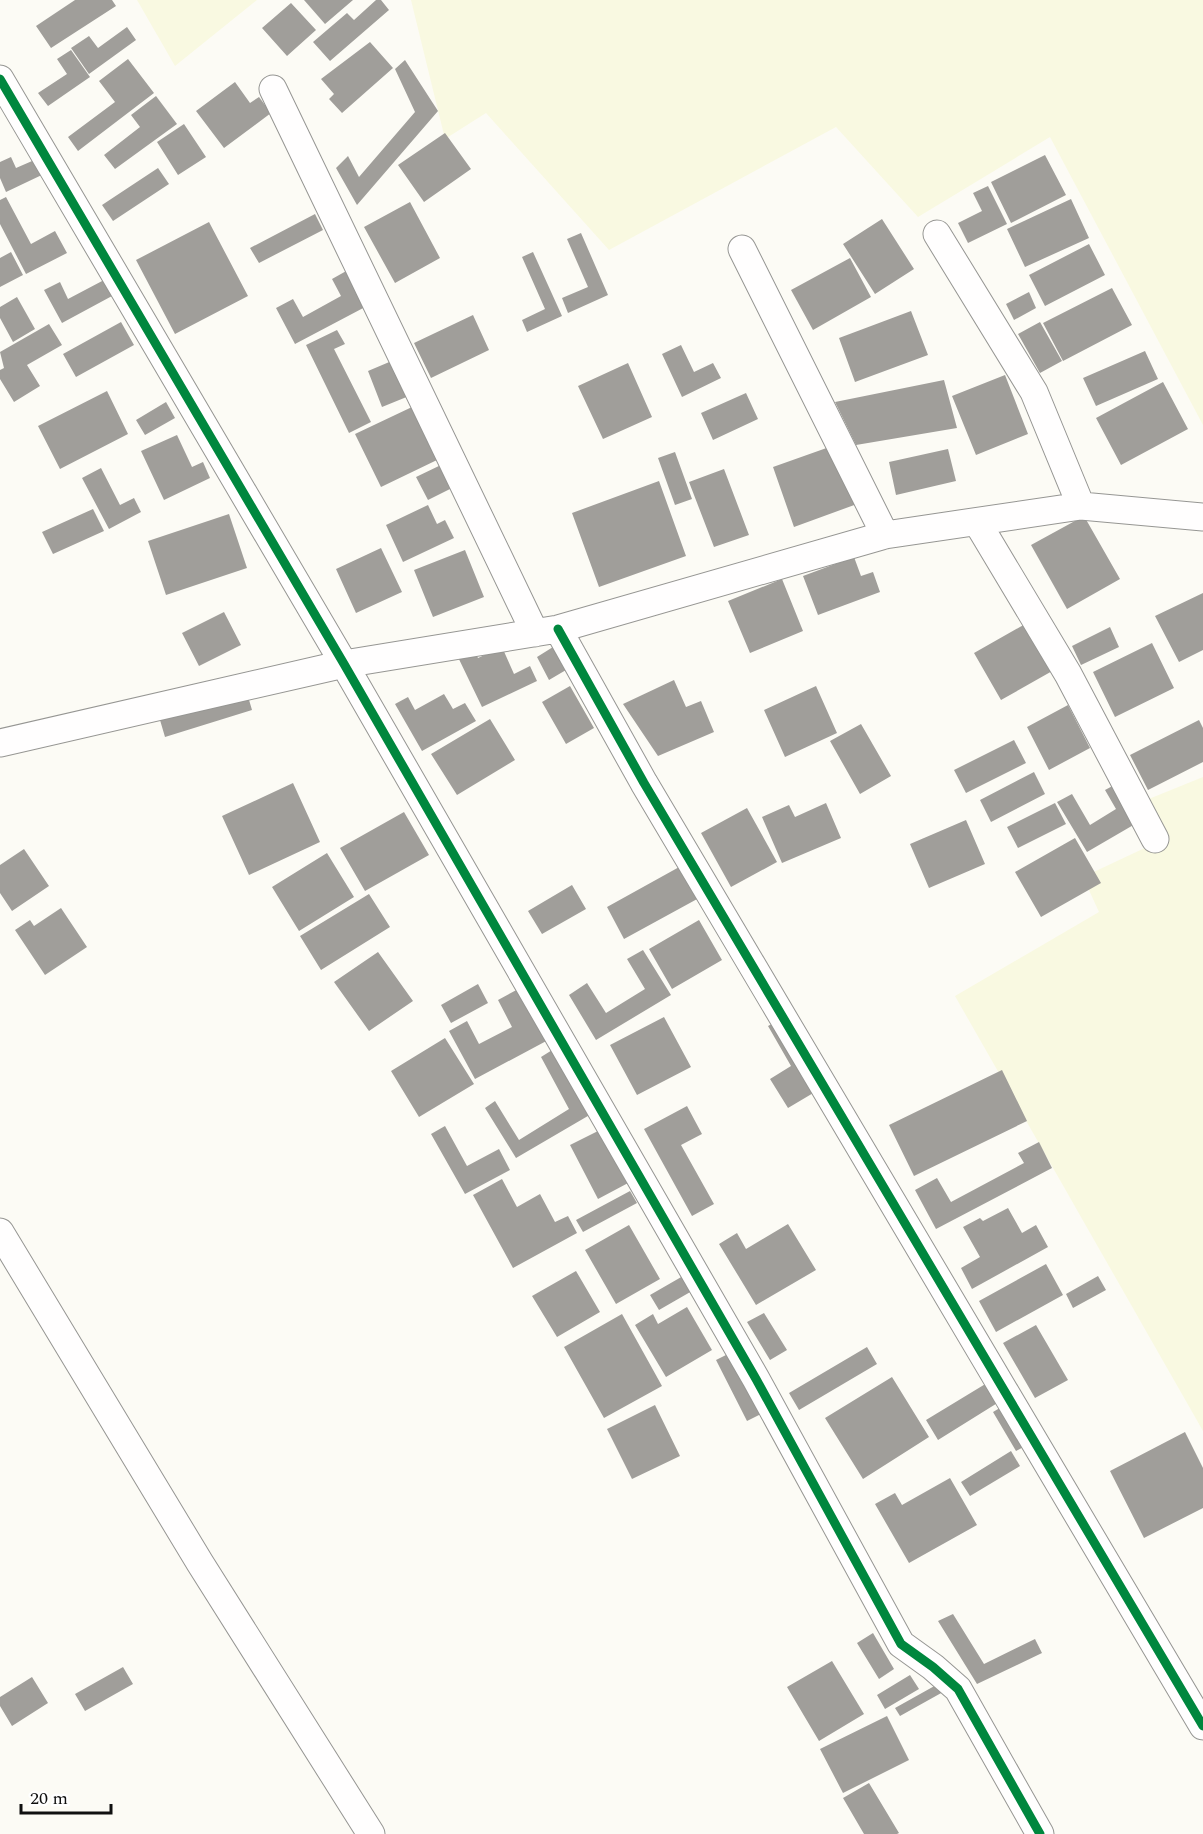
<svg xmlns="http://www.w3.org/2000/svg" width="1203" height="1834" font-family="Spectral,serif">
	<rect width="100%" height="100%" fill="#fcfbf5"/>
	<path fill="#f9f9e1" d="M137,0H257L175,66Z
		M411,0H1203V425L1050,137L918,217L836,127L609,250L486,113L445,139Z
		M1203,777V1431L955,996L1099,912L1083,877L1149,846L1129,807Z"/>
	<path fill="#a09e9a" d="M75,0H112L116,6L51,48L36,26Z
		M304,0H353L325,24Z
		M376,0H381L389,10L330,61L313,42L347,13L354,20Z
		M291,3L316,30L287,56L262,28Z
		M127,27L136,40L89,74L71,48L89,36L98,48Z
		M370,42L393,68L342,113L329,99L334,94L321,79Z
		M71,50L90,77L48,106L38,93L67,74L57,59Z
		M128,59L154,93L78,151L68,137L115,102L99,81Z
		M405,60L438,111L357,205L336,168L348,156L359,177L415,112L395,69Z
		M235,82L250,103L259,97L271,113L224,148L196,111Z
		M156,96L177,124L115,169L104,155L140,127L131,115Z
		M184,124L206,157L178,175L157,142Z
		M445,133L471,169L424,202L398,165Z
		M1045,155L1066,195L1011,223L991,182Z
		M11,157L16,168L39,158L46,173L6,192L0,178V162Z
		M158,168L169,184L113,221L102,205Z
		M988,186L1007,224L968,243L958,223L982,211L973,193Z
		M6,197L31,244L55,231L67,253L26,274L0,224V200Z
		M1071,199L1089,238L1025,267L1007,229Z
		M410,202L440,258L395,283L364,227Z
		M315,214L323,230L259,263L250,248Z
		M882,219L914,269L875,294L843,244Z
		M209,222L248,296L175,334L136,260Z
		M581,233L608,295L568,313L562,298L588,287L567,239Z
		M1089,244L1105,275L1045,306L1029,275Z
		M11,252L23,275L0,287V258Z
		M533,252L562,316L527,332L522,320L545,309L522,257Z
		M850,258L871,297L813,330L791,290Z
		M348,270L367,306L295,344L276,308L293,299L303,317L341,296L332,279Z
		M104,280L112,296L62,323L44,290L60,282L68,299Z
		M1112,288L1132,325L1063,361L1043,323Z
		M1029,292L1036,308L1014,320L1006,304Z
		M17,297L35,329L13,342L0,318V307Z
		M911,311L928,355L855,382L839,338Z
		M473,315L489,350L431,378L414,343Z
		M121,322L134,345L76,377L63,354Z
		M1040,322L1062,361L1040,373L1018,334Z
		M49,324L62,345L27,365L40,386L14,402L0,379V370L4,368L0,352Z
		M337,330L345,344L334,349L371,422L349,433L306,345Z
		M681,345L694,372L713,363L721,378L682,397L662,354Z
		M1145,351L1158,379L1096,406L1083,378Z
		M394,360L409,396L382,407L368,371Z
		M628,363L652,417L603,439L578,386Z
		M1005,375L1028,434L976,455L952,396Z
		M944,380L957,428L856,445L835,402Z
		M1163,382L1188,429L1121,465L1096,418Z
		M107,391L128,434L60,469L38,426Z
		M746,393L758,419L713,440L701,413Z
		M166,402L175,418L145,435L136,420Z
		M412,407L437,460L381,487L355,434Z
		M177,435L192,467L203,462L210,478L164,500L141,451Z
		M835,445L857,504L794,527L773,467Z
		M948,449L956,481L896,495L889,462Z
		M675,452L692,499L675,505L658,458Z
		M443,464L454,487L428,500L416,477Z
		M101,468L120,505L134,498L141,512L109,529L82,478Z
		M724,469L749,535L714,547L689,482Z
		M659,481L686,556L599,587L572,513Z
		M428,505L437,524L445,520L454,538L403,562L386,525Z
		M93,509L104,531L53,554L42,532Z
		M229,514L247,568L166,595L148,541Z
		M1084,516L1120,579L1067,609L1031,545Z
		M381,548L402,592L356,613L336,569Z
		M465,550L484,597L433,617L414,570Z
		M854,557L861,576L873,572L880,592L818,615L803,576Z
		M782,579L803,631L750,653L728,601Z
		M1203,593V650L1179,662L1155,616Z
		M224,612L241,645L199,666L182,633Z
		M1027,623L1054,670L1001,700L974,653Z
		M1110,627L1119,647L1081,665L1072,646Z
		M1152,643L1174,688L1115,717L1093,672Z
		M472,645L478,658L502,647L514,674L530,666L537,681L482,707L456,653Z
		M553,647L566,670L549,680L537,657Z
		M674,680L686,707L701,701L714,732L658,756L623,704Z
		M570,686L594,728L566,744L542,702Z
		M816,686L837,733L785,757L764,710Z
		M247,693L252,710L165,737L160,720Z
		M444,694L453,709L465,703L476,721L422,751L395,704L408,697L415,710Z
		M1068,705L1090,748L1049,770L1027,727Z
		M490,719L515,760L457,795L431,754Z
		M1199,720L1203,728V762L1148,790L1130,755Z
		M861,724L891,776L860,794L830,741Z
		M1014,740L1026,763L966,793L954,770Z
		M1034,772L1045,794L991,822L980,800Z
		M1120,782L1142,820L1087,852L1057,802L1072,794L1090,825L1116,809L1105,790Z
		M293,783L320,842L249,875L222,816Z
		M826,803L841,838L782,863L762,817L789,805L795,817Z
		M1055,803L1066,824L1018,848L1007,827Z
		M747,808L777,862L731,887L701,833Z
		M404,812L429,855L365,891L340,848Z
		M966,820L985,864L929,888L910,844Z
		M1075,838L1101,883L1041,917L1015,872Z
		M24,849L49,886L12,911L0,893V865Z
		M327,853L354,897L299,931L272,887Z
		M681,866L699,898L624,939L607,907Z
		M572,885L586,909L542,934L528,911Z
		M369,894L390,927L321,970L300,936Z
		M61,908L87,947L45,975L15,930L30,920L34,926Z
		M699,920L722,960L672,989L649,949Z
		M643,950L671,995L596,1040L569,995L587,983L606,1013L645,989L627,959Z
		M378,952L413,1001L369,1031L334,982Z
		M478,984L488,1003L451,1023L441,1005Z
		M522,987L550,1039L475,1079L449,1031L467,1021L479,1044L512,1027L498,1000Z
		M664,1017L691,1067L637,1095L610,1045Z
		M779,1020L820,1089L788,1108L770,1079L791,1066L768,1026Z
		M445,1038L474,1084L419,1117L391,1071Z
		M557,1047L593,1113L516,1158L485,1108L495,1101L519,1140L569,1109L541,1057Z
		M1002,1070L1027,1121L914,1176L889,1125Z
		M687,1106L702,1134L681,1145L714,1204L692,1216L644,1129Z
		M445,1126L467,1166L499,1149L510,1170L465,1194L431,1134Z
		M602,1129L630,1182L598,1199L570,1145Z
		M1039,1142L1052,1168L936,1229L915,1190L937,1178L951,1202L1024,1163L1018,1153Z
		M502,1179L517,1207L540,1194L555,1222L568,1216L577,1233L513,1268L473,1195Z
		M630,1191L637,1203L583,1232L576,1220Z
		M1008,1208L1022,1233L1036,1225L1048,1247L972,1289L961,1268L980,1257L963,1227L980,1218L983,1221Z
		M788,1224L816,1270L756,1305L719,1244L737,1233L746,1249Z
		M629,1225L660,1279L616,1304L585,1250Z
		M1046,1264L1063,1295L996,1332L979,1301Z
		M576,1271L600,1312L557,1337L532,1296Z
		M683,1276L692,1291L659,1310L650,1295Z
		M1098,1276L1106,1290L1073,1308L1066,1294Z
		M687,1307L712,1350L666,1377L635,1325L653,1314L658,1324Z
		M764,1313L787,1350L770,1360L747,1322Z
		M622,1314L662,1386L604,1418L564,1347Z
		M1036,1325L1068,1380L1035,1398L1003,1343Z
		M867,1347L877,1364L799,1410L789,1393Z
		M734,1351L765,1412L747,1421L716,1360Z
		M892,1377L929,1437L863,1479L825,1418Z
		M987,1383L999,1402L938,1440L926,1420Z
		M1010,1402L1033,1442L1016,1451L993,1412Z
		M655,1405L680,1456L632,1479L607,1429Z
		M1185,1432L1203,1468V1508L1144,1538L1110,1471Z
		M1011,1451L1020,1466L970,1496L961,1482Z
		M950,1478L977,1525L909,1563L875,1504L895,1493L902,1505Z
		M953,1614L984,1664L1035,1639L1042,1653L977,1684L938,1621Z
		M873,1633L894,1669L879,1679L857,1643Z
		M832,1661L864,1714L819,1741L787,1687Z
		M123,1667L133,1684L85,1711L75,1694Z
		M910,1675L919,1689L885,1709L877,1695Z
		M32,1677L48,1703L12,1726L0,1706V1697Z
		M938,1684L943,1692L900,1716L895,1708Z
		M887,1716L909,1760L843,1793L820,1749Z
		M869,1783L899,1833L897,1834H864L843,1798Z"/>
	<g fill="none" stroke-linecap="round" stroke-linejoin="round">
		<defs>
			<path id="minor" d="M0,79L344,664L756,1379L901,1644L933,1667L958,1689L1040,1834
				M273,89L535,633
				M937,234L1034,392L1081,506
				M742,249L885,535
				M977,522L1068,674L1155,839
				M558,629L644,783L1203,1726
				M0,743L344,664L558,629L885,535L1081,506L1203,517
				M0,1232L200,1563L371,1834"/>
		</defs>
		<use href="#minor" stroke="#969693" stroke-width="29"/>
		<use href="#minor" stroke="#fffefe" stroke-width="27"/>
		<defs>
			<path id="cycleway" d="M0,79L344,664L756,1379L901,1644L933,1667L958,1689L1040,1834
				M558,629L644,783L1203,1726"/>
		</defs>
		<use href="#cycleway" stroke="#fff" stroke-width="13"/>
		<use href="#cycleway" stroke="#00873e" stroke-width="9"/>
	</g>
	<path d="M21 1804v9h90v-9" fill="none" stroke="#101010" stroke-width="3"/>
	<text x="30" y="1804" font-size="18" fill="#101010" stroke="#ffffff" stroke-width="4.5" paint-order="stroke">20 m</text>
</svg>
